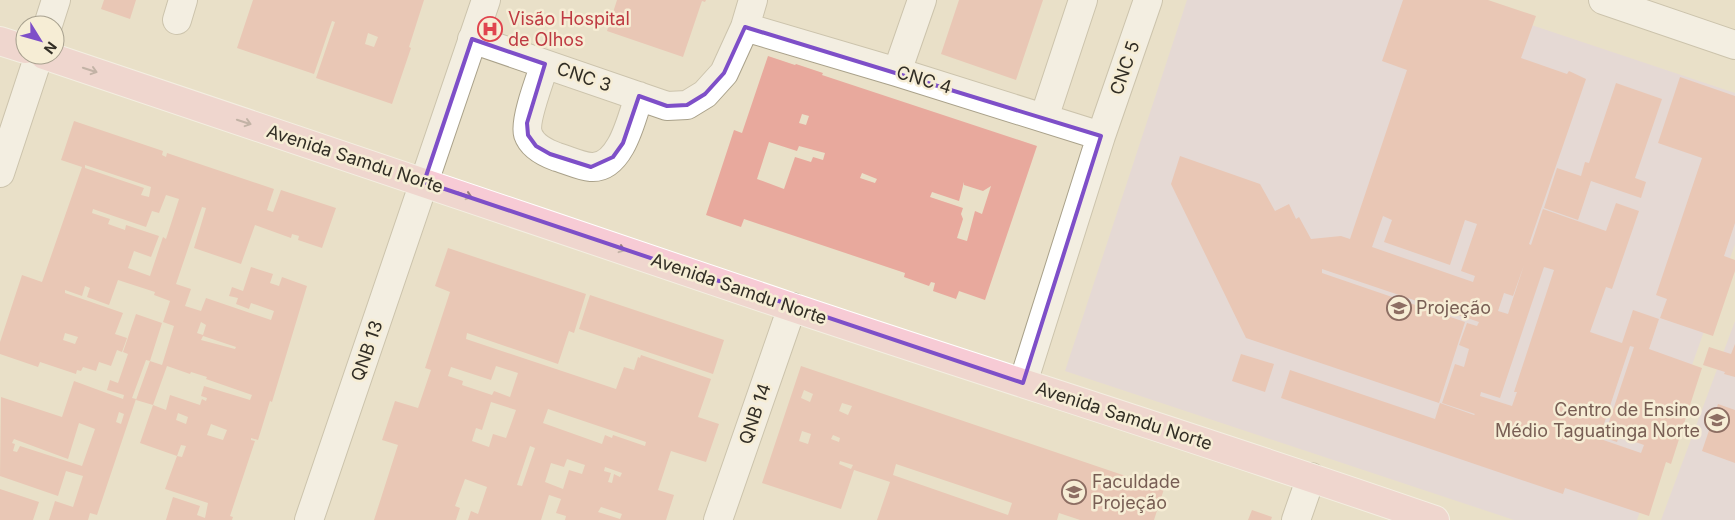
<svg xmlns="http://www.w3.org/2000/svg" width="1735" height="520" font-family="Inter,sans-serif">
	<rect width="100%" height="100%" fill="#e9e0c8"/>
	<path fill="#e1d0e2" d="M1187,0H1457L1735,93V244L1637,520H1514L1065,371Z
		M1735,321V520H1661Z"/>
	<path fill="#e8a99d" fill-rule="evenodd" d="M104,0H136L130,19L101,9Z
		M253,0H424L409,47L411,48L392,104L316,78L335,22L332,21L314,74L237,48ZM368,33L378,37L374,47L365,44Z
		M617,0H706L705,2L702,1L683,57L607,31Z
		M959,0H1043L1016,80L941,54Z
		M1403,0H1488L1536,16L1521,58L1567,74L1569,71L1586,79L1529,244L1531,245L1543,209L1606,231L1616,203L1639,211L1612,289L1606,287L1590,332L1622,343L1633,310L1659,319L1649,349L1702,368L1671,464L1666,462L1649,516L1565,488L1563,494L1281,398L1290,370L1435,419L1440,403L1474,415L1475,414L1442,403L1455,364L1464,367L1469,349L1459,345L1467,323L1477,326L1479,322L1322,269V273L1465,322L1439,403L1246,338L1171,184L1180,156L1260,184L1275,211L1289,204L1296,219L1299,217L1311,239L1341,236L1350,239L1407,70L1382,61ZM1383,216L1392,220L1384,242L1450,265L1465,220L1477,224L1461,271L1475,276L1473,282L1372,247ZM1524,265L1508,314L1498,311L1504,293L1513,296ZM1544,267L1554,270L1514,392H1517L1512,406L1480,396L1481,392L1500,398ZM1630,346L1634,347L1607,428L1603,427ZM1584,431L1617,442L1619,436L1644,445L1641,453L1583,433Z
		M768,56L795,65L796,64L823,73L822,75L1037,146L985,300L959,291L956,299L933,291L935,283L931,282L929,286L904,277L905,273L744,219L741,227L706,215L734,130L742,133ZM802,114L809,116L806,125L799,123ZM769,142L797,151L799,146L825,153L823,160L813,157L811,162L795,157L784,189L757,179ZM862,173L877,179L875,183L860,178ZM964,182V185L983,191L991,186L982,214L975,211L967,241L957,238L963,219L961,214L963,208L930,197L932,192L959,201Z
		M1680,77L1735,96V223L1724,256L1735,260V271L1713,336L1660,318L1667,299L1656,295L1702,158L1658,143Z
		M1616,83L1662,99L1635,178L1646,182L1641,198L1591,181L1578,220L1544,208L1557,168L1581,176L1585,162L1589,163Z
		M74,121L163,151L162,155L166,157L167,153L274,189L267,210L273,212L281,190L336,208L322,248L298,240L299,236L292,234L291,238L255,225L241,264L194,248L206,208L202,207L176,284L191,289L185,306L201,311L206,298L271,320L274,311L251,303L249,309L236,304L238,298L229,296L232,287L243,291L251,267L273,274L270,283L279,286L282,277L307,286L272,402L270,401L258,440L251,438V440L255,441L230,516L233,517L232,520H166L173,497L200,506L197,515L205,518L208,503L165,489L177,456L140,443L153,405L166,410L170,395L200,405L202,399L206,401L207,398L201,396L204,386L250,400L252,395L206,379L207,377L191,372L190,374L167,366L153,405L136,400L150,361L146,360L132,398L136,399L97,515L90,513L88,520H49L55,501L73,507L83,476L66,471L58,496L0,476L1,397L62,417L74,381L123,399L124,395L107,390L110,380L118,383L128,354L123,352L136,314L162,323L150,361L162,365L174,326L163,322L170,301L154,295L155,292L118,280L109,305L87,297L90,288L85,286L82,296L65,290V293L123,313L115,334L127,338L122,352L117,350L111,366L99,362L96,371L83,367L81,371L77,370L76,374L40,362L38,367L0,354V342L22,275L42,282L82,167L61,160ZM85,165L151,187L149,197L141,195L144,188L85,168ZM166,195L179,199L166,239L163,237L150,276L128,268L134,251L151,257L159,236L126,225L125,230L108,224L110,219L92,213L93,209L146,227L152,211L159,213ZM201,322L206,325L203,335L197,333ZM65,333L78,337L75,344L63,340ZM203,336L236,347L235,349L201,340ZM119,412L124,414L121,424L116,422ZM178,413L188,417L186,424L176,420ZM79,423L95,429L82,466L20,446L17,452L13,451L15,444L12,443L14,439L68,459ZM211,424L227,430L223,440L207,435ZM181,445L186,446L182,457L177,456Z
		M448,248L586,294L574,333L569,331L558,364L467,333L466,339L616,389L624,367L634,370L638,357L640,358L641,355L711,379L698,417L719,424L706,462L671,451L658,490L674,495L666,520H565L566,516L556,513L561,499L549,495L541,520H468L471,511L478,514L487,487L465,479L455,506L460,508L456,520H374L398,445L382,440L395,401L418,408L431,370L425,368L450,292L435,286ZM496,366L518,373L510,397L494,391L492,395L462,385L463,381L448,376L451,367L491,380ZM491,402L516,410L506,438L493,434L489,447L472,441L476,428L482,430ZM548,409L646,442L645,446L613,435L612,438L605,435L602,444L543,423ZM530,446L535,448L522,486L517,485ZM567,459L585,465L582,474L569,470L563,489L545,482L551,463L564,467ZM605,467L622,473L620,477L614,474L612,483L608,482L611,473L604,471ZM601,507L622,514L620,519L598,512Z
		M590,295L724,340L713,374L579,329Z
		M1735,344V377L1724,374L1725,372L1703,365L1709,347L1731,354Z
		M1241,354L1274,364L1265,392L1232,381Z
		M801,366L1164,489L1154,520H1080L1059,513L1057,520H877L890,482L854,470L841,509L762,483ZM804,390L813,394L810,402L801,398ZM842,403L852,406L848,415L839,411ZM802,431L811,434L808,444L799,441ZM833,435L840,438L839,442L831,439ZM840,461L853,465L851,469L839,464ZM896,464L1012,503L1008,515L893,475Z
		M1718,404L1735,410V463L1702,451Z
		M0,489L39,502L33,520H0Z
		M1252,510L1272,517L1271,520H1248Z"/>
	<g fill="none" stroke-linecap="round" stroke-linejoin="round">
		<defs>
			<path id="minor" d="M1603,0L1735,45
				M177,20L183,0
				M48,25L56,0
				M745,27L897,72L1101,136
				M472,39L667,106L687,105L705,94L724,73L745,27L753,0
				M545,64C540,79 524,121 528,134C532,146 546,153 557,157C568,160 580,166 591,167C621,169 632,117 639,96
				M897,72L922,0
				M1044,118L1083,0
				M0,173L39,55
				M1023,383L1101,136L1148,0
				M309,520L486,0
				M718,520L792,307
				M1296,520L1311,477"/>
			<path id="major" d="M0,41L25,49
				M44,55C293,138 542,223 791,307C1006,379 1222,446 1435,520"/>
		</defs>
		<use href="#minor" stroke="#a9a18a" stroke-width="30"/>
		<use href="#major" stroke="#fff" stroke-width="30"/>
		<use href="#minor" stroke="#fff" stroke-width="28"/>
		<use href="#major" stroke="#f7cbd5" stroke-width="28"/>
	</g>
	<defs><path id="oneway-shaft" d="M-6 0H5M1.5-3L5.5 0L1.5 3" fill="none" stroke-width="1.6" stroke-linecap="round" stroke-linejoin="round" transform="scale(1.25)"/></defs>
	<g stroke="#947c7d">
		<use href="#oneway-shaft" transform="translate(90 70) rotate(18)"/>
		<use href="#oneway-shaft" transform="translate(244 122) rotate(18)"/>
		<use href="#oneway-shaft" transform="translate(465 195) rotate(19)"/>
		<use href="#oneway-shaft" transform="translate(618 248) rotate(19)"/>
	</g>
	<path d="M0 0H1735V520H0ZM745,27L1101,136L1023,383L424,182L472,39L545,64L527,123L528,135L536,146L550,154L591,167L613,157L623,143L639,96L667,106L687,105L705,94L724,73Z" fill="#e9e0c8" fill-opacity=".55" fill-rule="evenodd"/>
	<path fill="none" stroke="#7e4fc8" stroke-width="4" stroke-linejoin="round" d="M745,27L1101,136L1023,383L424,182L472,39L545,64L527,123L528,135L536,146L550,154L591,167L613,157L623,143L639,96L667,106L687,105L705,94L724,73Z"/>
	<defs>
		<symbol id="hospital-ring" viewBox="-11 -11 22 22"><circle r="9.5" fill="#f6edd5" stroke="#e0444e" stroke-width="1.5"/><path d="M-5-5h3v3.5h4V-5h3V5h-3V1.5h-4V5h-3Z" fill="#e0444e"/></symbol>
		<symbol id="school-ring" viewBox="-11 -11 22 22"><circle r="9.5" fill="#f6edd5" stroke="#8d6e63" stroke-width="1.5"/><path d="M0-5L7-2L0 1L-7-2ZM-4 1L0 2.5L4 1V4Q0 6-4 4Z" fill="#8d6e63"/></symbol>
		<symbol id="university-ring" viewBox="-11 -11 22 22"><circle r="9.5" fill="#f6edd5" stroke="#8d6e63" stroke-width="1.5"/><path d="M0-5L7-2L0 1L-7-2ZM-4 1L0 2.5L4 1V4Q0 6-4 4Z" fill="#8d6e63"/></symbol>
	</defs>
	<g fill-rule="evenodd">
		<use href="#hospital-ring" x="476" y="15" width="28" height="28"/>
		<use href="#school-ring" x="1385" y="294" width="28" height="28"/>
		<use href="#school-ring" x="1703" y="406" width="28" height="28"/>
		<use href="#university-ring" x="1060" y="478" width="28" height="28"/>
	</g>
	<g text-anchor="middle" stroke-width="5" stroke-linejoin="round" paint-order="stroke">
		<g font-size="18" fill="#be3a42" stroke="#f6edd5" text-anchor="start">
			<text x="508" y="25">Visão Hospital<tspan x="508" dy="21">de Olhos</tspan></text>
		</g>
		<g font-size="18" fill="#322e25" stroke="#f6edd5">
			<text transform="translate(1125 68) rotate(-71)" y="6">CNC 5</text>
			<text transform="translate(584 77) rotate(19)" y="6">CNC 3</text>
			<text transform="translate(924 80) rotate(17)" y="6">CNC 4</text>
			<text transform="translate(355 159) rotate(18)" y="6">Avenida Samdu Norte</text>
			<text transform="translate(739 289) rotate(19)" y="6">Avenida Samdu Norte</text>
			<text transform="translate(367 351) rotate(-71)" y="6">QNB 13</text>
			<text transform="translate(755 414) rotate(-71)" y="6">QNB 14</text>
			<text transform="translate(1124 416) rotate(18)" y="6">Avenida Samdu Norte</text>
		</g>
		<g font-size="18" fill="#785e54" stroke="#f6edd5" text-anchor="start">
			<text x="1416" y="314">Projeção</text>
			<text x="1700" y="416" text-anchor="end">Centro de Ensino<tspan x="1700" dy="21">Médio Taguatinga Norte</tspan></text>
			<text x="1092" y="488">Faculdade<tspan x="1092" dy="21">Projeção</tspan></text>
		</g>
	</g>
	<g transform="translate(40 40) rotate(127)"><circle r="24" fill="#f6edd5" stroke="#a8a18f"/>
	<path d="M0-4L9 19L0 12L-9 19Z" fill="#7e4fc8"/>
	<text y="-8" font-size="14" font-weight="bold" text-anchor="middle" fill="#322e25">N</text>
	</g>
</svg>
